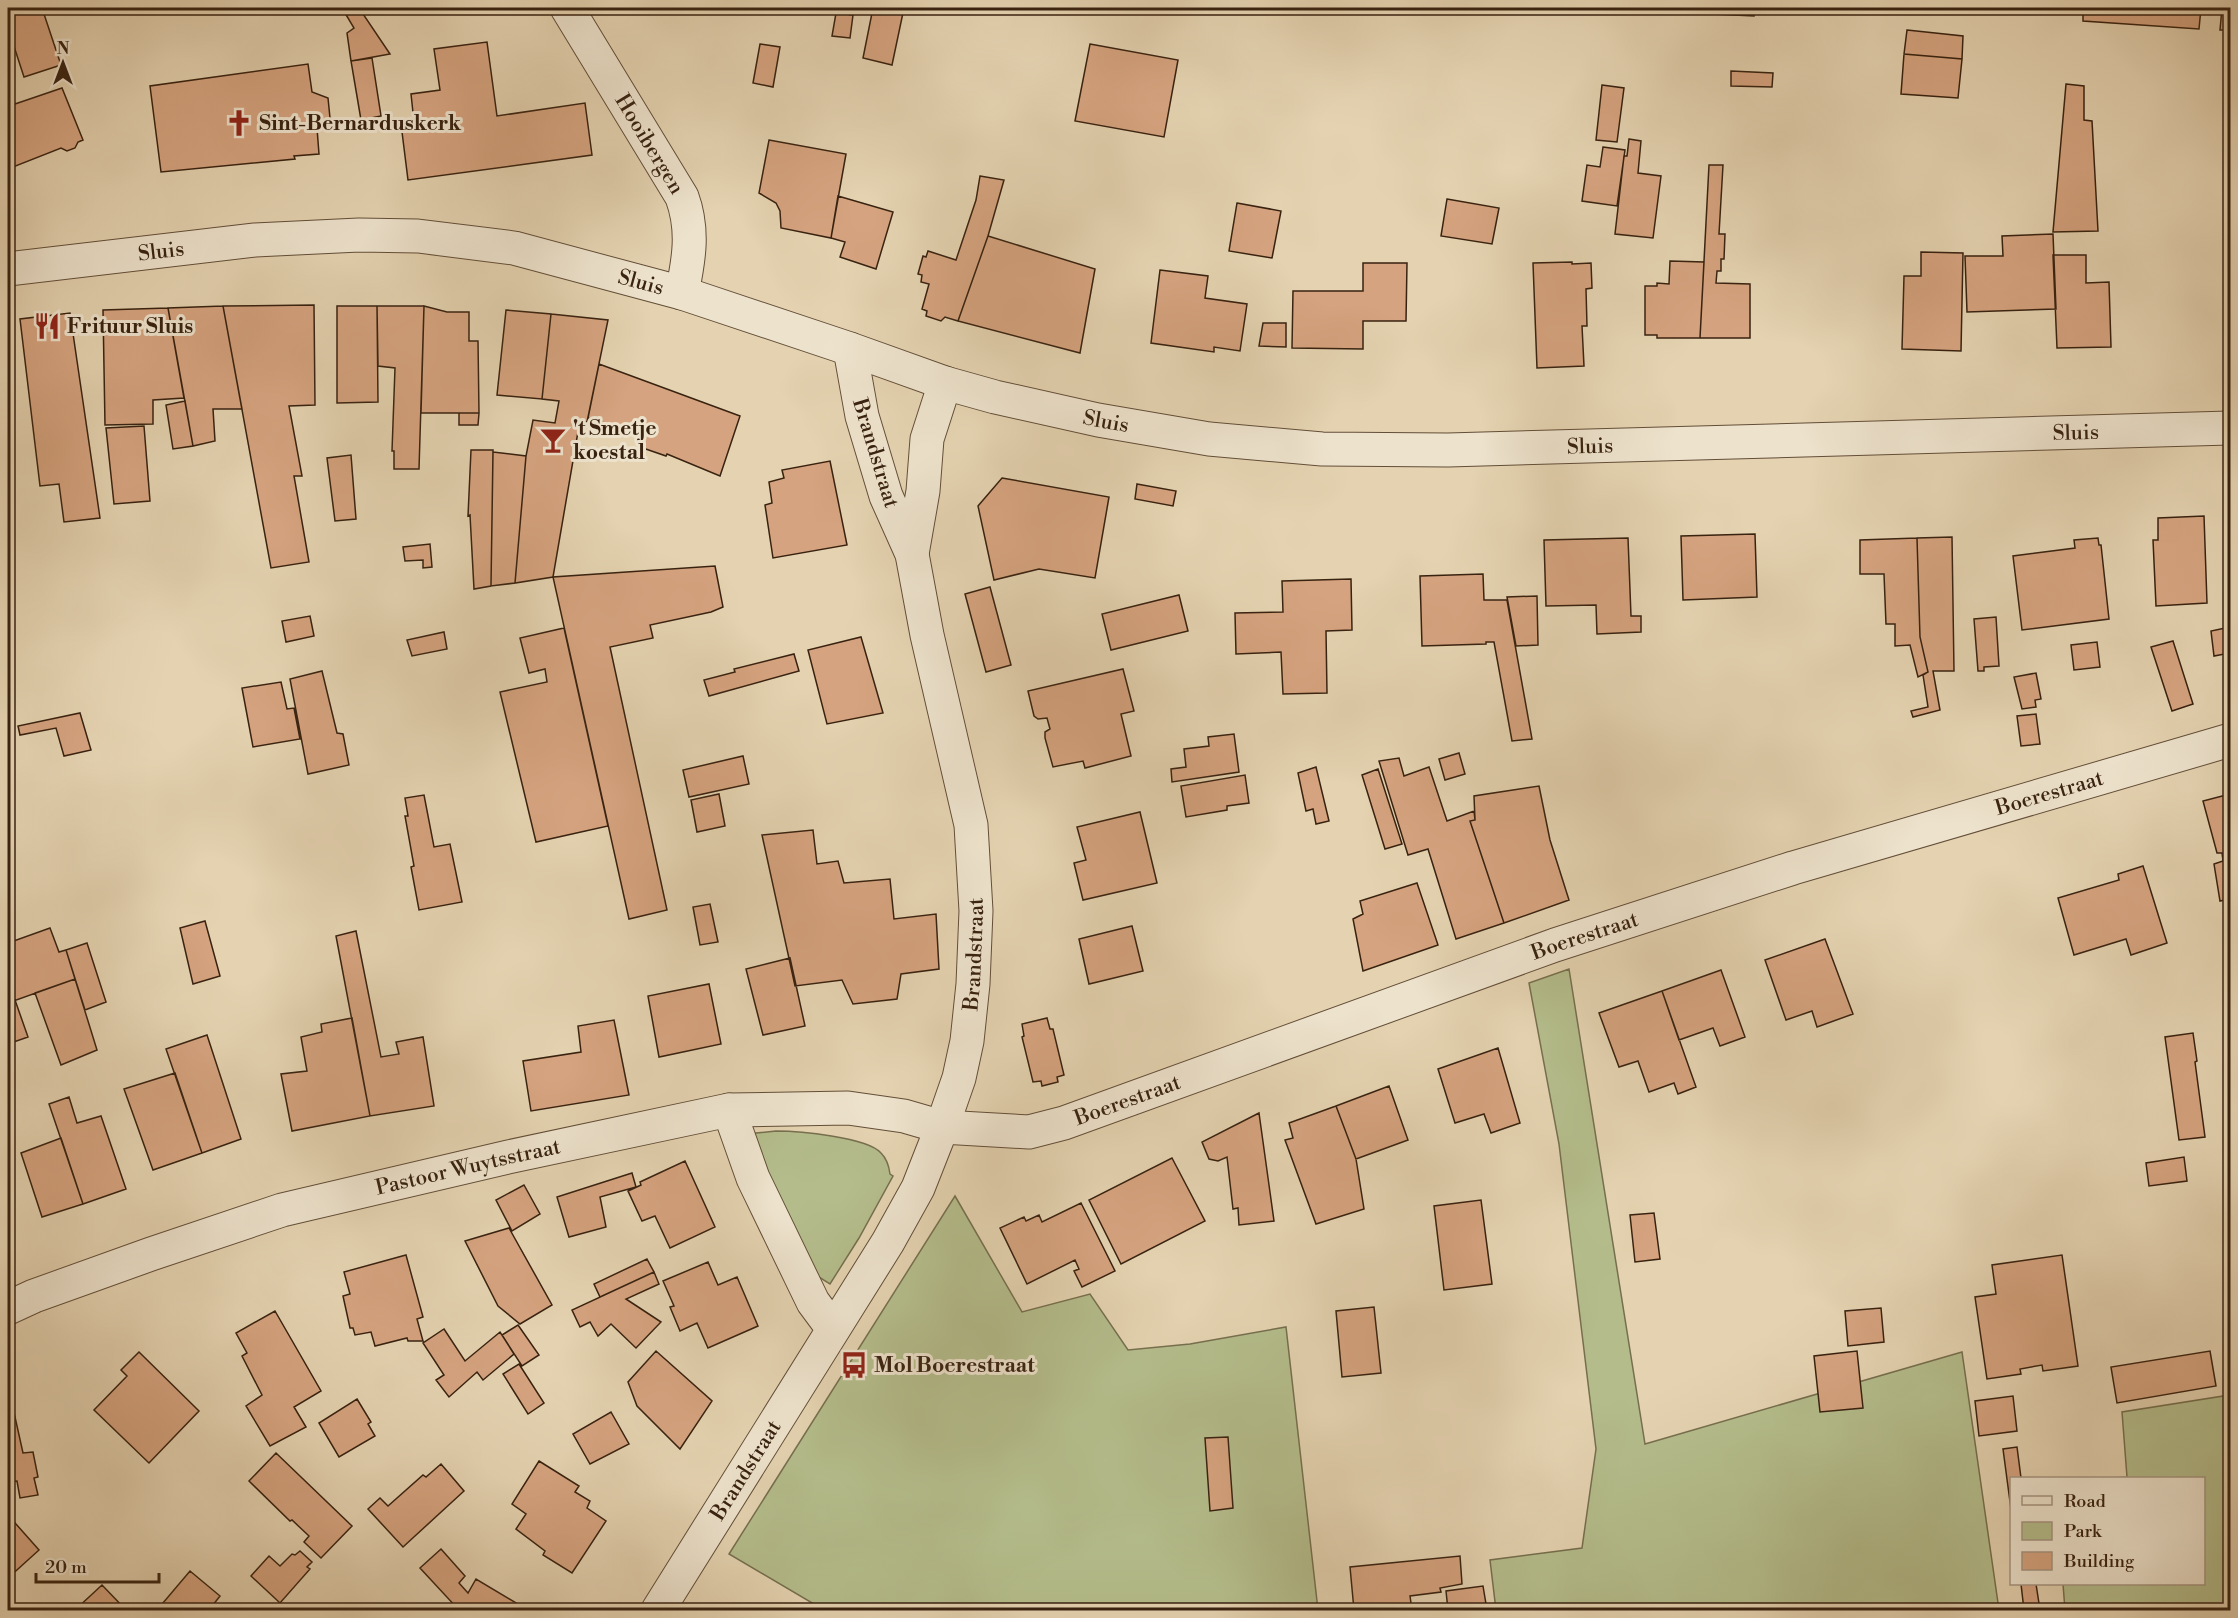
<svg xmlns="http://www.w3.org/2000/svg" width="2238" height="1618" font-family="'Libre Bodoni',serif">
	<rect width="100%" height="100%" fill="#e4d2b0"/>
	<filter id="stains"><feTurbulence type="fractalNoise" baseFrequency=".00333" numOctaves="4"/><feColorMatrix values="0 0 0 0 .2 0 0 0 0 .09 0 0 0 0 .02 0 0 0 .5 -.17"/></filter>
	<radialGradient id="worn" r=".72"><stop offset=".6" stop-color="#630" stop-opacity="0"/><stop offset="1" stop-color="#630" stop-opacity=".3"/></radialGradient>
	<path fill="#b4bc8b" stroke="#766f4e" stroke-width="1.5" d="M1569,969L1645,1444L1962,1352L1999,1610H1496L1490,1560L1582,1548L1596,1449L1559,1144L1529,983Z
		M776,1131C798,1131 867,1137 881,1153C887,1159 889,1166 890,1174L893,1176L859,1238L830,1284L814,1274L746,1134Z
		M955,1196L1022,1312L1090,1294L1128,1350L1190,1344L1286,1327L1318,1610H824L729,1554Z
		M2230,1395V1610H2065L2063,1584H2204V1478H2114L2127,1477L2122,1412Z"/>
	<path fill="#d5a37f" stroke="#382210" stroke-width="1.5" d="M8,8H42L61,65L24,77L8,28Z
		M342,8H365L361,11L390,54L351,61L347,33L354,28Z
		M778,8H825L824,13Z
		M873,8H904L892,65L863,58Z
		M1004,8H1018L1017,14L1003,12Z
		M1671,8H1754V16L1671,12Z
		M2083,8H2201L2199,29L2083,21Z
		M2222,8H2230V30H2220Z
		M836,13L853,15L850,38L832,36Z
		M1907,30L1963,36L1962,59L1904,54Z
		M487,42L497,116L585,103L592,155L408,180L401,124L414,122L411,94L440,90L434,49Z
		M760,44L780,47L773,87L753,83Z
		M1090,44L1178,60L1164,137L1075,121Z
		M1904,54L1962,59L1958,98L1901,94Z
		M372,58L381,116L361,120L351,61Z
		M308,64L312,92L328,98L330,118L317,128L319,154L294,156L295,159L161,172L150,86Z
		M1731,71L1773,73L1772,87L1731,86Z
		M8,83L15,104L62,88L83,140L78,142L75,148L67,151L61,148L8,169Z
		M2066,84L2084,86V120L2092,121L2098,231L2053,232Z
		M1602,85L1624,88L1617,142L1596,140Z
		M1629,139L1641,141L1638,173L1661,176L1653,238L1615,234L1624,156H1627Z
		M769,140L846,154L831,238L781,228L780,211L776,203L759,193Z
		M1603,147L1625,150L1617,206L1582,201L1587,165L1600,167Z
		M1709,165H1723L1719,234H1725L1724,259H1721V271H1717L1716,283L1750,284V338H1700Z
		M980,176L1004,180L988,236L958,321L945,317L941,321L926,316L927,311L922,309L929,284L921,282L922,275L918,274L923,256L926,257L928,251L956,260L976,200Z
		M838,196L893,212L876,269L840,257L845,242L831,238Z
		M1447,199L1499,208L1492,244L1441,236Z
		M1237,203L1281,211L1272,258L1229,251Z
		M2053,234L2056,309L1967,312L1965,256H2003L2002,236Z
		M988,236L1095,269L1080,353L958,321Z
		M1921,252L1963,253L1961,351L1902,349L1904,276H1921Z
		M2053,255H2086V283L2109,282L2111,347L2057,348Z
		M1670,261L1704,262L1700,338H1657V335H1645V286H1657V283L1669,284Z
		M1572,262V264L1591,263L1592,288L1586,289L1587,326H1582L1584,366L1537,368L1533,263Z
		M1363,263H1407L1406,321H1363V349L1292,348L1293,291H1363Z
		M1160,270L1208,276L1205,298L1247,304L1240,351L1214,347V352L1151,343Z
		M314,305L315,405L289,406L302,476H294L309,562L271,568L223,306Z
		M223,306L242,409H213L215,441L193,446L168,308Z
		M337,306H377L378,402L337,403Z
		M377,306H424L419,469H394V451H392L395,368L378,366Z
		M424,306L447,312H469V341H478L479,413H421Z
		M168,308L184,398L153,400V424L105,425L103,310Z
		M506,310L551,314L542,399L497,395Z
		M70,313L100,518L64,522L59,484L40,486L20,319Z
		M551,314L608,320L587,422L580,420L553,577L515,583L526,456L533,420L555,423L559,401L542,399Z
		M1263,323H1286V347L1259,346Z
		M599,364L740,416L720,476L667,454L666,456L640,447L644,435L588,418Z
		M185,401L193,446L173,449L166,405Z
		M459,413H479L478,425H459Z
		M144,426L150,501L114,504L106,428Z
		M471,450H493L491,586L474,589L470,515L468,516Z
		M493,452L526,456L515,583L491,586Z
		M351,455L356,519L335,521L327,458Z
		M830,461L847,545L773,558L765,505L772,503L769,482L784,478L782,470Z
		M1002,478L1109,497L1095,578L1039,569L994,580L978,506Z
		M1137,484L1176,491L1173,506L1135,499Z
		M2204,516L2207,603L2156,606L2153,540H2158V518Z
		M1755,534L1757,597L1683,600L1681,536Z
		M1952,537L1954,671H1933L1940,710L1913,717L1911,711L1928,707L1923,675L1928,672L1920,637L1917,538Z
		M1628,538L1631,616H1641V632L1597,634L1596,605L1546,606L1544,540Z
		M1917,538L1920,637L1928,672L1918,677L1910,645L1895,646V624H1886L1884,574H1860V540Z
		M2098,538L2099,545H2101L2109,619L2022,630L2013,556L2075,548L2074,540Z
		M430,544L432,567L423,568V560L405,561L403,547Z
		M715,566L723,607L711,612L650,625L653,638L610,647L667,910L629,919L553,577Z
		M1483,574L1484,600H1507L1532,739L1512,741L1494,642H1486V644L1422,646L1420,576Z
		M1351,579L1352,630L1326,631L1327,693L1283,694L1281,652L1236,654L1235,613L1283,612L1282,581Z
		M990,587L1011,665L986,672L965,594Z
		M1179,595L1188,631L1111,650L1102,614Z
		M1537,596L1538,645L1516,646L1507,597Z
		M310,616L314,636L286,642L282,621Z
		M1996,617L1999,666L1984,667V671H1978L1974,619Z
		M2230,627V653L2214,656L2211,631Z
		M564,628L608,826L536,842L500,692L547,682L545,669L529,673L520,638Z
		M444,632L447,649L412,656L407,640Z
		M861,637L883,713L827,724L808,650Z
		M2173,641L2193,704L2172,711L2151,647Z
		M2097,642L2100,667L2074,670L2071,645Z
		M794,654L799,671L709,696L704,680L735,672L734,669Z
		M1123,669L1134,711L1121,714L1131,756L1085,768L1083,761L1053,767L1045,738V732L1050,729L1047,718L1038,719L1034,716L1028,691Z
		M322,671L337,733L343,734L349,765L308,774L290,679Z
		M2036,673L2041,699L2035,700L2036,707L2022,709L2014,677Z
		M281,682L287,709L294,708L300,739L253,747L242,688Z
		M80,713L91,750L64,756L56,728L20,735L18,726Z
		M2036,714L2040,744L2021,746L2017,716Z
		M1234,734L1239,772L1172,782L1171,769L1186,767L1184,749L1209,746L1208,737Z
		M1459,753L1465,774L1445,780L1439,759Z
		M743,756L749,784L689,797L683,770Z
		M1399,758L1404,776L1429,767L1447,821L1474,811L1475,820L1470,821L1504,923L1456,939L1428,849L1408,855L1379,761Z
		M1316,767L1329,821L1316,824L1313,809L1306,811L1298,773Z
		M1378,769L1402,844L1385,849L1362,775Z
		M1245,775L1249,803L1227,806V810L1186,817L1181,786Z
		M1539,786L1550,840L1569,900L1504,923L1470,821L1475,820L1474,796Z
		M719,794L725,826L697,832L691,800Z
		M2230,794V899L2220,901L2214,864L2223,861L2222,853H2217L2203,801Z
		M424,795L434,847L450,844L462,902L419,910L411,867L414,866L405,816H408L405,798Z
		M1140,812L1157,883L1083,900L1074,863L1086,860L1077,827Z
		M813,830L817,864L838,861L844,883L890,879L894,919L936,914L939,969L901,974L897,999L853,1004L842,980L795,986L762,835Z
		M2143,866L2167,943L2131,955L2126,939L2074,955L2058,898L2119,880L2118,874Z
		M1417,883L1438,945L1363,971L1353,919L1363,914L1360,901Z
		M710,904L718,942L700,945L693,907Z
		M205,921L220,976L193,984L180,928Z
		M1132,926L1143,971L1089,984L1079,939Z
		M50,928L59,952L66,950L75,979L8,1003V943Z
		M356,931L381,1057L399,1054L396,1042L423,1037L434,1106L370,1116L336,936Z
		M1825,939L1853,1014L1817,1027L1812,1011L1786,1020L1765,960Z
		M87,943L106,1002L85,1010L66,950Z
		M790,958L805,1026L763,1035L746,969Z
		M1721,970L1745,1037L1720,1046L1713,1028L1679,1040L1662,991Z
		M75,979L97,1050L61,1065L35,993Z
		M709,984L721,1044L659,1057L648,996Z
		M1662,991L1696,1087L1678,1094L1674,1083L1649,1092L1638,1061L1619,1067L1599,1013Z
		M15,1000L28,1037L8,1044V1003Z
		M352,1018L370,1116L292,1131L281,1074L307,1071L301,1037L322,1032L321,1024Z
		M1047,1018L1050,1029H1053L1064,1075L1057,1077L1058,1082L1042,1086L1041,1081L1033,1082L1022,1037L1024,1036L1022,1024Z
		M614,1020L629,1095L531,1111L523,1061L581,1052L578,1026Z
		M2193,1033L2197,1061L2195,1062L2205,1137L2179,1140L2165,1037Z
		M207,1035L241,1139L202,1153L166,1049Z
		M1498,1048L1520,1123L1491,1133L1484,1114L1455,1123L1438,1069Z
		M175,1073L202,1153L153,1170L124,1089Z
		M1389,1086L1408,1140L1356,1159L1336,1106Z
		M69,1097L77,1123L101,1116L126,1189L83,1204L49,1104Z
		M1336,1106L1356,1159L1364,1209L1316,1224L1285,1140L1293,1138L1289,1123Z
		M1259,1113L1274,1221L1239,1225L1238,1208L1233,1209L1227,1157L1218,1161L1209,1159L1202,1142Z
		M61,1138L83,1204L42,1217L21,1153Z
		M2184,1157L2187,1181L2149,1186L2146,1163Z
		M1172,1158L1205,1221L1121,1264L1089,1200Z
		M685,1161L715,1227L670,1248L655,1216L642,1221L628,1191L641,1185L640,1182Z
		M632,1173L636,1187L600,1197L606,1227L569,1237L557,1197Z
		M524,1185L540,1214L512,1231L496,1200Z
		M1481,1200L1492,1284L1444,1290L1434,1206Z
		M1081,1203L1115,1271L1082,1287L1074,1271L1079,1269L1075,1260L1027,1284L1000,1228L1024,1217L1026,1221L1039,1215L1042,1222Z
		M1654,1213L1660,1259L1635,1262L1630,1215Z
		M509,1228L552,1305L520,1324L498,1306L465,1241Z
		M406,1255L423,1317L417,1319L423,1341H408L407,1338L375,1346L371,1332L355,1335L353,1328H350L343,1296L350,1294L344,1272Z
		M2062,1255L2078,1366L2043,1371L2042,1365L2020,1369L2021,1374L1987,1379L1975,1297L1996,1294L1992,1265Z
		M647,1259L654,1272L600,1297L594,1284Z
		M708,1262L718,1285L737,1277L758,1326L708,1348L697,1323L680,1331L670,1307L674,1306L663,1281Z
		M654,1272L659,1284L626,1299L661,1322L636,1348L611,1324L598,1336L590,1322L580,1327L572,1310Z
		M1374,1307L1381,1373L1342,1377L1336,1311Z
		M1881,1308L1884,1342L1848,1346L1845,1311Z
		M275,1311L321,1391L294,1407L306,1427L270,1446L246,1406L262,1395L242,1356L247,1353L236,1333Z
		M518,1325L539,1355L522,1366L502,1335Z
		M444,1329L465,1361L500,1332L514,1354L483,1380L477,1372L449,1397L436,1380L444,1375L423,1343Z
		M656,1351L712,1401L680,1449L637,1406L628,1382Z
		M1857,1351L1863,1408L1820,1412L1814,1356Z
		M2210,1351L2216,1386L2117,1403L2111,1367Z
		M139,1352L199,1411L149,1463L94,1410L127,1376L121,1370Z
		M519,1364L544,1403L528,1414L503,1374Z
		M2013,1396L2017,1431L1979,1436L1975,1401Z
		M11,1399L23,1453L33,1452L38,1477L34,1478L38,1495L20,1498L17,1481L8,1482V1400Z
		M357,1399L371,1422L368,1424L375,1436L339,1457L319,1423Z
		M611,1412L629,1444L590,1464L573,1434Z
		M1228,1437L1233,1508L1210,1511L1205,1438Z
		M2017,1447L2021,1478H2012V1517L2003,1449Z
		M276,1453L352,1526L321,1558L304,1542L309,1536L292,1520L290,1521L249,1481Z
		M539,1461L579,1486L575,1492L590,1501L587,1508L606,1521L572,1573L543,1555L545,1551L516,1529L526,1514L512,1504Z
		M441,1464L464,1491L403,1547L368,1509L380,1498L388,1506L423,1475L426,1477Z
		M8,1515L39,1550L8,1578Z
		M441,1549L465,1576L459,1583L468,1593L476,1579L528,1610H461L457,1608L420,1568Z
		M300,1551L312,1562L307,1567L310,1569L280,1603L251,1576L269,1556L280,1566L292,1554L295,1555Z
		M1460,1556L1462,1584L1440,1588L1441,1592L1410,1596L1412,1610H1354L1350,1567Z
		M190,1571L220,1596L209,1610H157Z
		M2021,1584H2036L2040,1610H2024Z
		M102,1585L126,1610H75Z
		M1483,1586L1487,1610H1448L1446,1591Z"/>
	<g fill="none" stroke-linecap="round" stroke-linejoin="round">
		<defs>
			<g id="minor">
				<path id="s1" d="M567,8L682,197C694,230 689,259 682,293"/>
				<path d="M729,1110L753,1178L813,1302L833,1329"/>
				<path id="s2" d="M8,1308L34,1296L151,1254L282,1210L508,1157L729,1110L848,1108L904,1116L942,1127L1029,1132L1064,1123L1555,945L1793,868L2230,740"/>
			</g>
			<g id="tertiary">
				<path id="s3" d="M8,269L255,240L359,235L418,236L514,248L682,293L850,349L945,383L995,397L1098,420L1209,439L1322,449L1448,450L2230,428"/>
				<path d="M912,554L923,491L927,439L945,383"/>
				<path id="s4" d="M658,1610L888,1242L918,1188L942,1127L959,1078L967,1041L973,984L976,911L971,825L927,635L912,554L886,496L862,416L850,349"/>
			</g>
		</defs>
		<use href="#minor" stroke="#634e38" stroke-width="35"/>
		<use href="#tertiary" stroke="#634e38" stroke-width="35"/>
		<use href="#minor" stroke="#ede2cc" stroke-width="33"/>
		<use href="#tertiary" stroke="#ede2cc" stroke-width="33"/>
	</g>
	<defs>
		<symbol id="church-bare" viewBox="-9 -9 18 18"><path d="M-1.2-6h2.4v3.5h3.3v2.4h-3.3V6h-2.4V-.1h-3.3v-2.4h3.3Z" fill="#8f2418" stroke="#ede2cc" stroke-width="2.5" paint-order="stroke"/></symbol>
		<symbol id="restaurant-bare" viewBox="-9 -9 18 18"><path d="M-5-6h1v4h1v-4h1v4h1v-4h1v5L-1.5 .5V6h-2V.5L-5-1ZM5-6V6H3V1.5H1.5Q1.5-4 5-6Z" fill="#8f2418" stroke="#ede2cc" stroke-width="2.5" paint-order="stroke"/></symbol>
		<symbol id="bar-bare" viewBox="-9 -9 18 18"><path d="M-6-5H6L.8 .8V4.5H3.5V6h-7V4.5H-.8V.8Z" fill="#8f2418" stroke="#ede2cc" stroke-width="2.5" paint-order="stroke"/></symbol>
		<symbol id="bus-bare" viewBox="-9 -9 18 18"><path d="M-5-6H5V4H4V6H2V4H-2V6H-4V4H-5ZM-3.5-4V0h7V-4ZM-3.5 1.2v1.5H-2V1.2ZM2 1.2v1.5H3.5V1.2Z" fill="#8f2418" stroke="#ede2cc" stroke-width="2.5" paint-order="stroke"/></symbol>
	</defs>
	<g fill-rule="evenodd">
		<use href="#church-bare" x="220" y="104" width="38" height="38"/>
		<use href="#restaurant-bare" x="28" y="307" width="38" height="38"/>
		<use href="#bar-bare" x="534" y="421" width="38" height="38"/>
		<use href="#bus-bare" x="835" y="1346" width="38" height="38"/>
	</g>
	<g text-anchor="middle" stroke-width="6" stroke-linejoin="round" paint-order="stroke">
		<g font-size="21" font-weight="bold" fill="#382210" stroke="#ede2cc" text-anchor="start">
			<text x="259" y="130">Sint-Bernarduskerk</text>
			<text x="67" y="333">Frituur Sluis</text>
			<text x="573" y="435">'t Smetje<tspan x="573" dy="24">koestal</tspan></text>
			<text x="874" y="1372">Mol Boerestraat</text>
		</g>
		<g font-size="21" fill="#382210" stroke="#ede2cc">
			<text dy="7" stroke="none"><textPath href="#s1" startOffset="159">Hooibergen</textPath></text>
			<text dy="7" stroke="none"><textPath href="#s3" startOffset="154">Sluis</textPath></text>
			<text dy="7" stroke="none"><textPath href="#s3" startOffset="640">Sluis</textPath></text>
			<text dy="7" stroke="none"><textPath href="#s3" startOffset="1126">Sluis</textPath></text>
			<text dy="7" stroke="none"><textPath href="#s3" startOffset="2098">Sluis</textPath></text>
			<text dy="7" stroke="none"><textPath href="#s3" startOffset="1612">Sluis</textPath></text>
			<text transform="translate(876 453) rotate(73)" y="7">Brandstraat</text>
			<text dy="7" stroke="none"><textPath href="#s2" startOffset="2127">Boerestraat</textPath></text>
			<text dy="7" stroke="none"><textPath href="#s2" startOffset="1641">Boerestraat</textPath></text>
			<text dy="7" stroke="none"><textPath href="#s4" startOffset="738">Brandstraat</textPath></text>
			<text dy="7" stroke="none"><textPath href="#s2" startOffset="1155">Boerestraat</textPath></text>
			<text dy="7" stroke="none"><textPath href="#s2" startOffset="482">Pastoor Wuytsstraat</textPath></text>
			<text dy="7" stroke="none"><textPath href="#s4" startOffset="165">Brandstraat</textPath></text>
		</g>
	</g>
	<rect width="2238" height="1618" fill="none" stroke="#e4d2b0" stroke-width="30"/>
	<rect x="9" y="9" width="2220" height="1600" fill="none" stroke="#382210" stroke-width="3"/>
	<rect x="15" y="15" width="2208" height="1588" fill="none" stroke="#382210" stroke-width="1.5"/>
	<rect x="2010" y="1477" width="195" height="108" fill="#ede2cc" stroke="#a59581" stroke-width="1.5"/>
	<rect x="2022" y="1496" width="30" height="9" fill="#ede2cc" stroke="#a59581" stroke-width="1.5"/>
	<text x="2064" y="1507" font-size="18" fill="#382210">Road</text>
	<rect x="2022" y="1522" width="30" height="18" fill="#b4bc8b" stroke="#a59581" stroke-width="1.5"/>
	<text x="2064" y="1537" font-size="18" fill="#382210">Park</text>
	<rect x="2022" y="1552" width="30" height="18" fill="#d5a37f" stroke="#a59581" stroke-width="1.5"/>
	<text x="2064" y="1567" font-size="18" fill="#382210">Building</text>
	<g transform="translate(63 63)" stroke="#ede2cc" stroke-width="4.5" paint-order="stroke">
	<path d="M0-4.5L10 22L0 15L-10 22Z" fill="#382210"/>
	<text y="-9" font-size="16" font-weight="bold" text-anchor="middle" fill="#382210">N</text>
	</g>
	<path d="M36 1573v9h123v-9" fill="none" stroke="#382210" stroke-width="3"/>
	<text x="45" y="1573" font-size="18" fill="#382210" stroke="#ede2cc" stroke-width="4.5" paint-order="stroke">20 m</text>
	<rect width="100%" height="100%" filter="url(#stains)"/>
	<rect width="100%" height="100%" fill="url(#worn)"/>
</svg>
